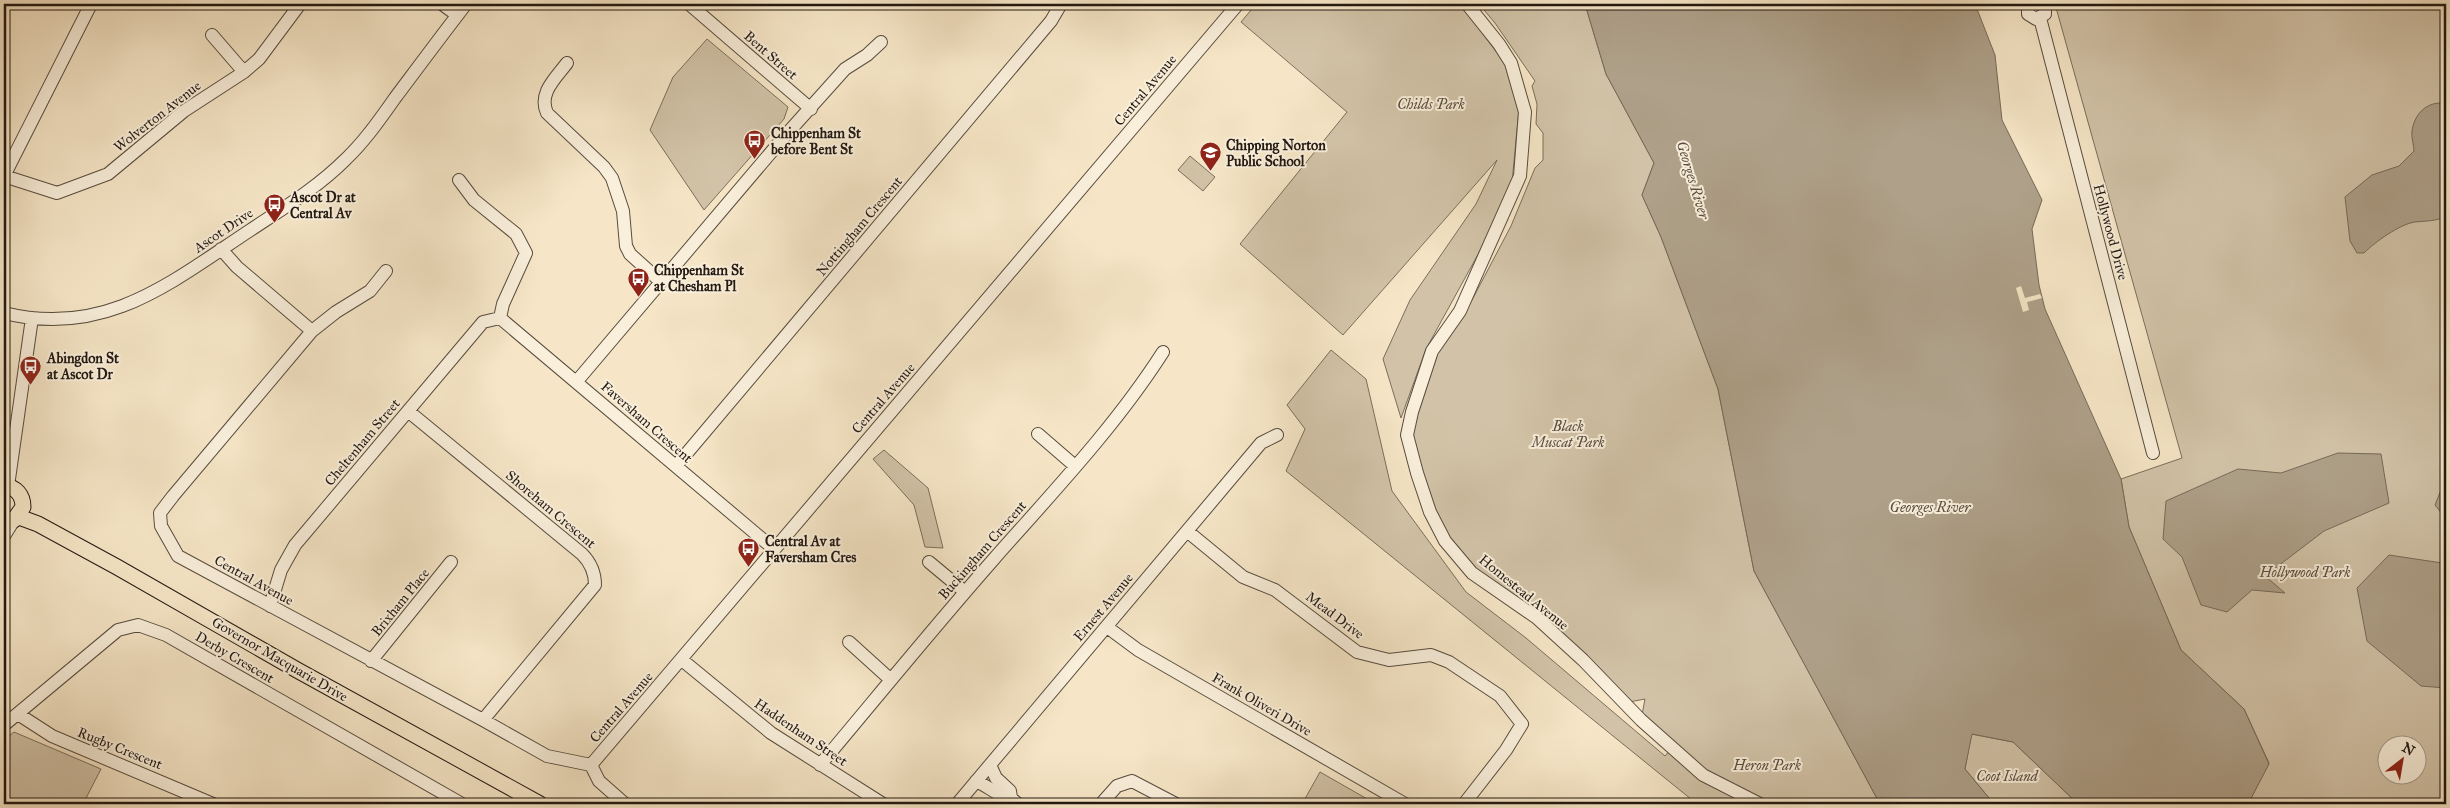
<svg xmlns="http://www.w3.org/2000/svg" width="2450" height="808" font-family="'IM FELL Great Primer',serif">
	<rect width="100%" height="100%" fill="#f6e6c7"/>
	<filter id="stains"><feTurbulence type="fractalNoise" baseFrequency=".004" numOctaves="4"/><feColorMatrix values="0 0 0 0 .2 0 0 0 0 .09 0 0 0 0 .02 0 0 0 .5 -.17"/></filter>
	<radialGradient id="worn" r=".72"><stop offset=".6" stop-color="#630" stop-opacity="0"/><stop offset="1" stop-color="#630" stop-opacity=".3"/></radialGradient>
	<path fill="#d2c3a8" stroke="#7a6e5c" fill-rule="evenodd" d="M1256,4H1460L1507,66L1519,108L1512,183L1492,229L1426,349L1401,418L1383,359L1410,300L1476,204L1497,160L1343,335L1240,244L1347,112L1241,22Z
		M1479,4H1585L1606,74L1654,163L1642,195L1661,237L1718,389L1754,571L1880,804H1697L1286,471L1305,429L1287,405L1331,350L1366,379L1392,491L1466,592L1526,638L1665,756L1672,748L1641,720L1645,699L1624,703L1445,541L1407,435L1432,351L1472,300L1511,226L1535,168L1543,160V133L1536,124L1537,104L1532,86L1535,81L1495,23Z
		M2055,4H2446V804H2248L2269,763L2244,709L2181,650L2129,527L2121,479L2182,458ZM2388,746H2418V776H2388Z
		M707,39L788,107L784,119L704,210L650,130L673,77Z
		M1190,156L1215,177L1203,191L1178,170Z
		M884,450L928,488L943,548L925,547L914,505L873,459Z
		M14,732L101,769L83,804H4V740Z
		M1971,734L2013,742L2078,804H1994L1965,769Z
		M1320,772L1376,804H1302Z"/>
	<path fill="#aea089" stroke="#766a59" d="M1585,4H1972L1977,9L1995,55L2002,120L2042,200L2032,229L2039,285L2045,309L2121,479L2129,527L2181,650L2244,709L2269,764L2248,804H2078L2013,742L1972,734L1965,769L1994,804H1880L1754,571L1718,389L1661,237L1642,195L1654,163L1606,74Z
		M2439,103L2446,107V217C2435,221 2426,221 2415,222C2400,224 2375,242 2364,253H2357L2350,241L2345,197L2372,175L2399,166L2414,151C2414,145 2411,138 2412,131C2414,116 2424,104 2439,103Z
		M2338,453L2381,454L2389,503L2324,531L2265,576L2285,593L2252,590L2227,612L2201,605L2182,557L2163,539L2166,501L2238,469L2281,473Z
		M2445,480H2446V519L2435,505Z
		M2389,555L2442,563L2446,569V688L2421,686L2367,641L2357,588Z"/>
	<path fill="#f6e6c7" d="M2021,286L2025,298L2040,294L2042,298L2027,302L2029,310L2023,312L2016,288Z"/>
	<g fill="none" stroke-linecap="round" stroke-linejoin="round">
		<defs>
			<path id="minor" d="M442,4L457,15
				M689,4L811,109
				M1467,4L1499,44L1511,63L1525,112L1520,176L1460,311L1432,351L1412,412L1407,435L1417,473L1430,512L1445,541L1472,573L1537,618L1583,660L1641,720L1703,775L1760,804
				M2028,4V14L2036,19L2045,14V4
				M2040,18L2153,453
				M212,35L244,72
				M567,63C556,78 538,93 547,113L604,167L612,178L623,211L626,246L630,254L660,281
				M4,176L57,193L108,174L184,111L244,72L259,59L300,4
				M4,176L91,4
				M459,180L474,200L516,234L526,253L503,304L500,318
				M221,249L237,267L312,331
				M386,271L370,291L336,312L312,331L173,496L160,513L161,526L178,556L483,720L547,756L591,765
				M4,313C105,338 170,283 249,231C282,209 317,188 346,159C365,141 380,119 395,98C419,66 442,35 466,4
				M500,318L774,549
				M577,381L784,137L845,69L867,55L881,42
				M408,411L582,554C591,563 595,572 595,585L483,720
				M1038,434L1075,466
				M676,466L1051,21L1061,4
				M8,486L32,318
				M1187,531L1243,577L1275,590L1357,652L1389,660L1431,655L1449,662L1500,696L1522,724L1506,750L1464,804
				M4,536L14,520
				M929,562L965,592
				M270,606L281,570L295,545L483,322L500,318
				M1107,627L1138,650L1405,804
				M849,642L891,680
				M682,660L771,733L883,804
				M371,661L451,562
				M18,714L52,736L213,804
				M4,725L118,630L138,625L166,635L462,804
				M591,765L1238,4
				M591,765L599,781L625,804
				M820,765C878,696 934,627 993,560C1052,493 1115,427 1163,352
				M990,765L996,778L1010,791L1011,798
				M976,781C988,786 1001,798 1011,798L1018,804
				M957,804L1261,443L1277,435
				M1101,804L1117,786L1132,781L1176,804"/>
			<path id="major" d="M4,486C16,487 23,495 23,507L14,520L4,523
				M19,517L38,524L117,567L297,670L540,804"/>
		</defs>
		<use href="#minor" stroke="#574c3e" stroke-width="14"/>
		<use href="#major" stroke="#221811" stroke-width="17"/>
		<use href="#minor" stroke="#f9efdb" stroke-width="12"/>
		<use href="#major" stroke="#f6e6c7" stroke-width="15"/>
	</g>
	<defs>
		<symbol id="bus-pin" viewBox="-11 -11 22 30"><path d="M0 17L-7.5 6A9.5 9.5 0 1 1 7.5 6Z" fill="#8f2418" stroke="#f9efdb"/><path d="M-5-6H5V4H4V6H2V4H-2V6H-4V4H-5ZM-3.5-4V0h7V-4ZM-3.5 1.2v1.5H-2V1.2ZM2 1.2v1.5H3.5V1.2Z" fill="#fff"/></symbol>
		<symbol id="school-pin" viewBox="-11 -11 22 30"><path d="M0 17L-7.5 6A9.5 9.5 0 1 1 7.5 6Z" fill="#8f2418" stroke="#f9efdb"/><path d="M0-5L7-2L0 1L-7-2ZM-4 1L0 2.5L4 1V4Q0 6-4 4Z" fill="#fff"/></symbol>
	</defs>
	<g fill-rule="evenodd">
		<use href="#bus-pin" x="742" y="128" width="25" height="34"/>
		<use href="#school-pin" x="1198" y="140" width="25" height="34"/>
		<use href="#bus-pin" x="262" y="192" width="25" height="34"/>
		<use href="#bus-pin" x="626" y="266" width="25" height="34"/>
		<use href="#bus-pin" x="18" y="354" width="25" height="34"/>
		<use href="#bus-pin" x="736" y="536" width="25" height="34"/>
	</g>
	<g text-anchor="middle" stroke-width="4" stroke-linejoin="round" paint-order="stroke">
		<g font-size="14" fill="#221811" stroke="#f9efdb">
			<text transform="translate(771 55) rotate(41)" y="5">Bent Street</text>
			<text transform="translate(1145 90) rotate(-50)" y="5">Central Avenue</text>
			<text transform="translate(157 116) rotate(-38)" y="5">Wolverton Avenue</text>
			<text transform="translate(859 226) rotate(-50)" y="5">Nottingham Crescent</text>
			<text transform="translate(223 230) rotate(-34)" y="5">Ascot Drive</text>
			<text transform="translate(2111 232) rotate(75)" y="5">Hollywood Drive</text>
			<text transform="translate(883 398) rotate(-49)" y="5">Central Avenue</text>
			<text transform="translate(647 422) rotate(41)" y="5">Faversham Crescent</text>
			<text transform="translate(362 442) rotate(-50)" y="5">Cheltenham Street</text>
			<text transform="translate(551 509) rotate(40)" y="5">Shoreham Crescent</text>
			<text transform="translate(982 550) rotate(-49)" y="5">Buckingham Crescent</text>
			<text transform="translate(254 580) rotate(29)" y="5">Central Avenue</text>
			<text transform="translate(1524 592) rotate(39)" y="5">Homestead Avenue</text>
			<text transform="translate(400 602) rotate(-51)" y="5">Brixham Place</text>
			<text transform="translate(1103 607) rotate(-50)" y="5">Ernest Avenue</text>
			<text transform="translate(1335 615) rotate(37)" y="5">Mead Drive</text>
			<text transform="translate(235 657) rotate(30)" y="5">Derby Crescent</text>
			<text transform="translate(280 659) rotate(30)" y="5">Governor Macquarie Drive</text>
			<text transform="translate(1262 704) rotate(30)" y="5">Frank Oliveri Drive</text>
			<text transform="translate(621 707) rotate(-49)" y="5">Central Avenue</text>
			<text transform="translate(801 732) rotate(34)" y="5">Haddenham Street</text>
			<text transform="translate(120 748) rotate(22)" y="5">Rugby Crescent</text>
		</g>
		<g font-size="14" font-style="italic" fill="#574b3e" stroke="#f9efdb">
			<text x="1431" y="109">Childs Park</text>
			<text x="1568" y="431">Black<tspan x="1568" dy="16">Muscat Park</tspan></text>
			<text x="2305" y="577">Hollywood Park</text>
			<text x="1767" y="770">Heron Park</text>
			<text x="2007" y="781">Coot Island</text>
		</g>
		<g font-size="14" font-weight="bold" fill="#221811" stroke="#f9efdb" text-anchor="start">
			<text x="771" y="138">Chippenham St<tspan x="771" dy="16">before Bent St</tspan></text>
			<text x="1226" y="150">Chipping Norton<tspan x="1226" dy="16">Public School</tspan></text>
			<text x="290" y="202">Ascot Dr at<tspan x="290" dy="16">Central Av</tspan></text>
			<text x="654" y="275">Chippenham St<tspan x="654" dy="16">at Chesham Pl</tspan></text>
			<text x="47" y="363">Abingdon St<tspan x="47" dy="16">at Ascot Dr</tspan></text>
			<text x="765" y="546">Central Av at<tspan x="765" dy="16">Faversham Cres</tspan></text>
		</g>
		<g font-size="15" font-style="italic" fill="#5a4e41" stroke="#f9efdb">
			<text transform="translate(1693 180) rotate(73)" y="5">Georges River</text>
			<text x="1930" y="512">Georges River</text>
		</g>
	</g>
	<rect width="2450" height="808" fill="none" stroke="#f6e6c7" stroke-width="20"/>
	<rect x="5" y="5" width="2440" height="798" fill="none" stroke="#221811" stroke-width="2.5"/>
	<rect x="10" y="10" width="2430" height="788" fill="none" stroke="#221811"/>
	<g transform="translate(2402 760) rotate(31)"><circle r="24" fill="#f9efdb" stroke="#a3998a"/>
	<path d="M0-4L9 19L0 12L-9 19Z" fill="#8f2418"/>
	<text y="-8" font-size="14" font-weight="bold" text-anchor="middle" fill="#221811">N</text>
	</g>
	<rect width="100%" height="100%" filter="url(#stains)"/>
	<rect width="100%" height="100%" fill="url(#worn)"/>
</svg>
